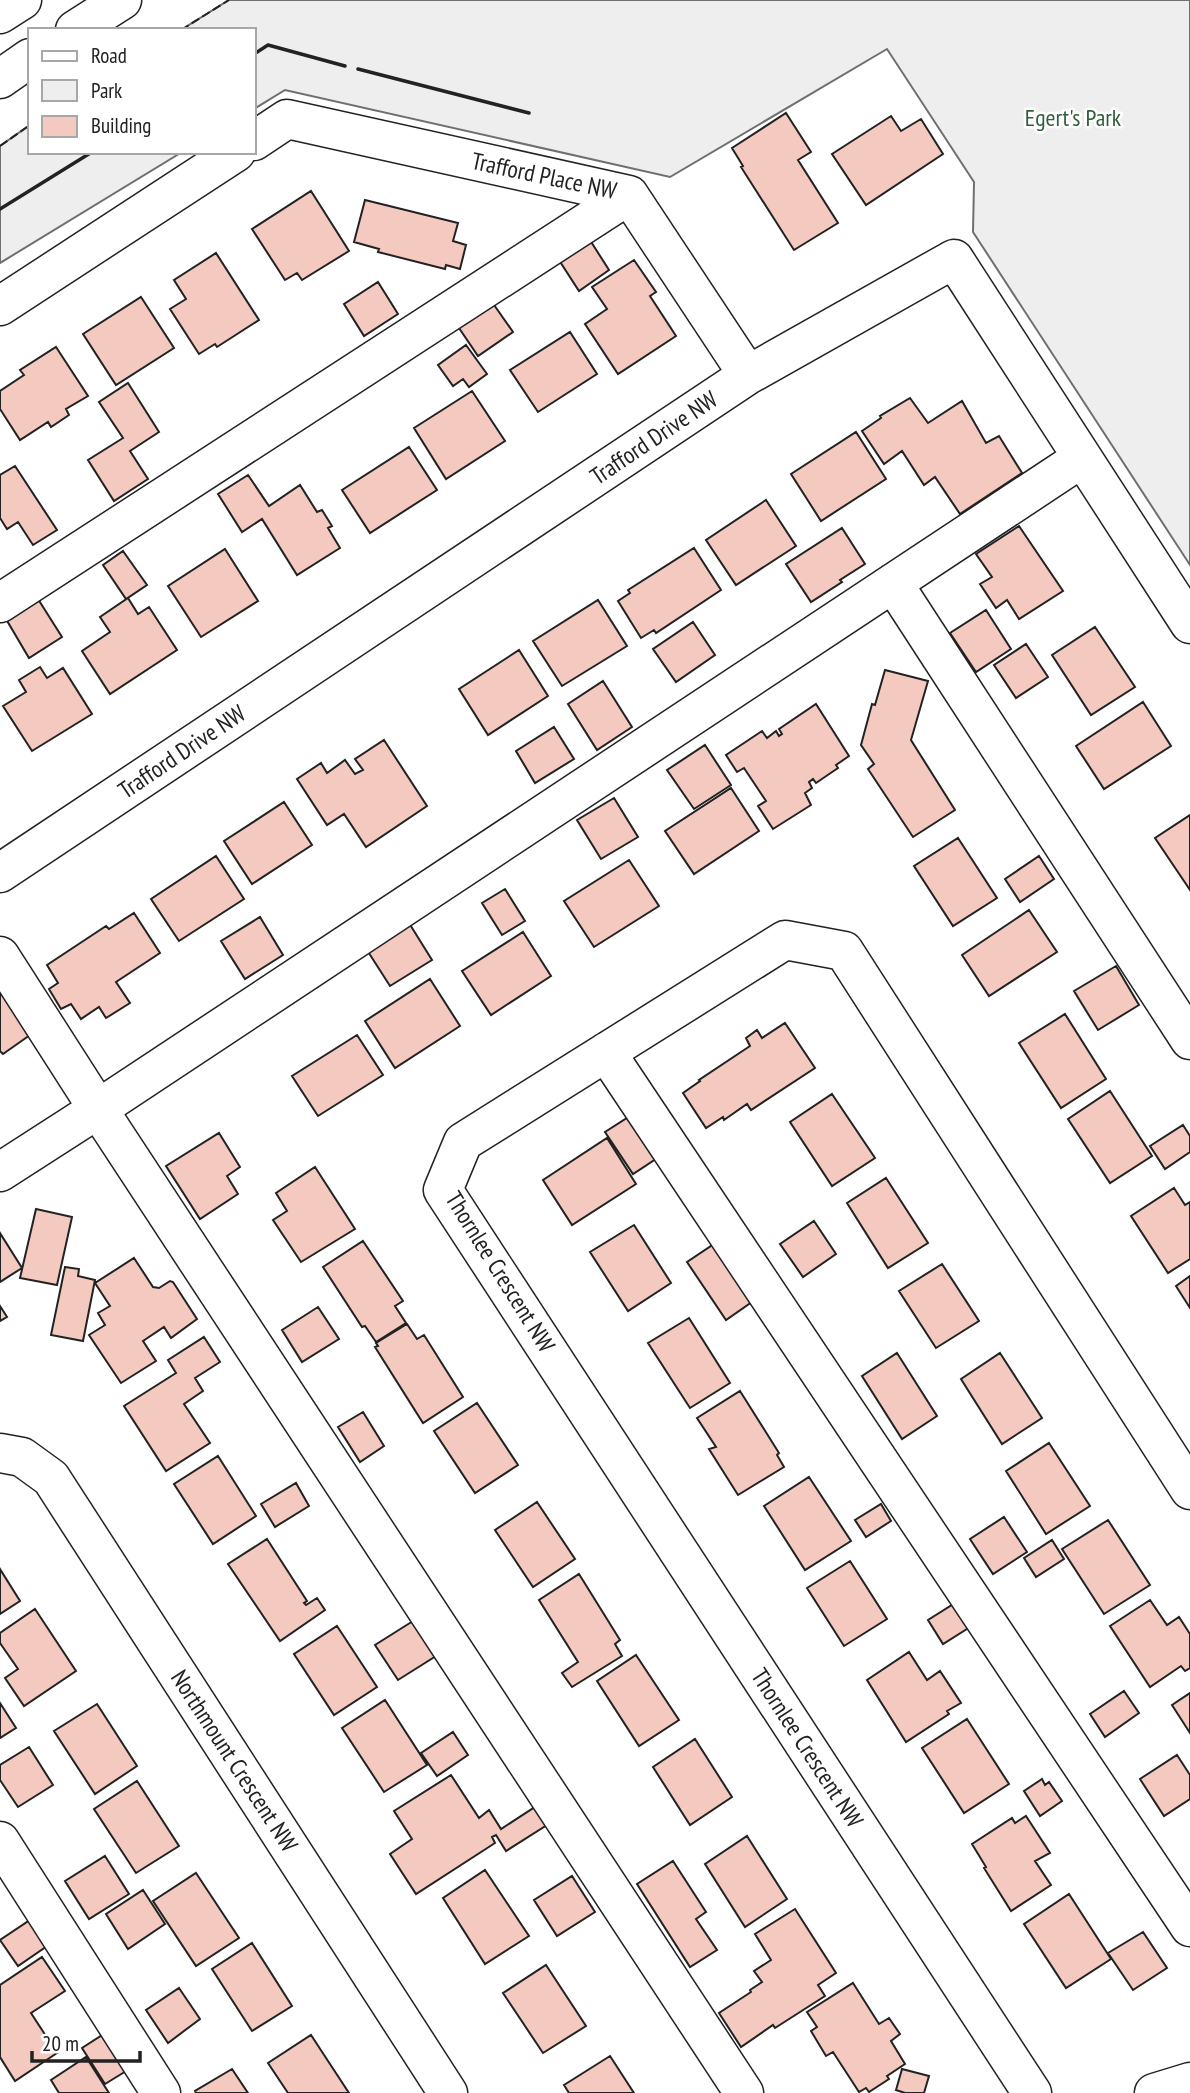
<svg xmlns="http://www.w3.org/2000/svg" width="1190" height="2093" font-family="'PT Sans Narrow',sans-serif">
	<rect width="100%" height="100%" fill="#fff"/>
	<path fill="#eee" stroke="#6f6f6f" stroke-width="2" d="M229,0H1190V565L973,232L974,182L887,49L670,177L285,90L254,109V30H181Z
		M30,125V152H182L0,263V146Z"/>
	<path fill="#f3c9c0" stroke="#222" stroke-width="2" d="M786,113L811,152L798,160L838,223L794,250L741,167L743,166L732,148Z
		M891,116L901,131L921,119L943,154L866,205L832,154Z
		M311,191L349,251L302,280L297,273L285,280L252,229Z
		M365,200L458,223L453,241L466,245L460,269L446,265L445,269L378,252L379,249L354,242Z
		M588,237L609,270L579,291L557,257Z
		M216,253L259,320L217,347L215,344L199,354L170,309L186,299L174,280Z
		M634,260L656,292L650,296L676,336L618,374L585,324L607,309L592,287Z
		M378,282L398,314L364,336L344,304Z
		M141,297L174,348L116,385L83,334Z
		M492,302L513,332L478,356L457,325Z
		M570,332L597,374L538,412L510,370Z
		M466,345L487,374L469,387L463,379L453,386L438,365Z
		M56,347L88,396L66,409L69,415L51,427L48,422L20,440L0,409V391L24,375L20,370Z
		M128,383L159,432L130,451L148,479L114,501L88,460L123,438L99,402Z
		M472,391L505,441L446,479L414,428Z
		M910,398L928,423L962,401L986,443L999,436L1022,473L960,514L935,477L924,485L902,451L884,464L862,431L881,418L880,416Z
		M856,432L886,479L821,521L791,474Z
		M409,447L437,490L370,533L342,490Z
		M15,466L57,530L33,545L18,522L7,529L0,518V475Z
		M248,475L269,506L300,485L317,512L322,510L332,526L328,528L340,548L297,575L262,519L242,532L218,494Z
		M766,500L796,546L736,585L706,540Z
		M1019,526L1063,591L1019,619L1007,600L996,608L980,584L992,577L976,554Z
		M842,528L865,564L840,580L842,582L811,602L786,564Z
		M694,548L721,590L656,633L654,630L641,638L618,601L630,593L628,590Z
		M225,549L258,601L201,637L168,586Z
		M123,551L147,585L126,599L103,565Z
		M128,598L138,614L149,607L177,650L110,694L82,651L110,632L100,617Z
		M38,599L62,637L29,658L6,619Z
		M598,600L627,646L562,686L533,641Z
		M986,610L1011,649L976,672L950,633Z
		M693,622L715,655L676,682L653,649Z
		M1095,627L1135,687L1091,715L1052,655Z
		M1026,644L1048,677L1016,698L994,665Z
		M519,650L548,696L488,735L459,689Z
		M40,667L47,678L63,668L92,714L32,751L3,706L26,692L19,680Z
		M885,670L928,681L911,740L955,810L913,837L868,769L874,764L861,745L872,704L875,705Z
		M603,681L632,727L597,750L568,704Z
		M1143,702L1171,746L1104,789L1076,746Z
		M816,704L849,756L836,765L838,768L816,783L813,779L809,782L812,788L805,793L811,805L773,829L758,806L766,801L744,768L737,772L726,755L762,731L767,738L776,731L779,736L782,734L779,729Z
		M554,727L574,759L535,783L516,751Z
		M384,740L427,806L366,847L344,814L327,825L297,779L321,763L327,773L345,760L355,774L363,770L355,759Z
		M705,745L731,785L694,809L667,770Z
		M731,788L759,831L694,874L665,831Z
		M614,798L638,837L601,859L577,820Z
		M284,802L312,845L252,884L224,841Z
		M1190,815V890L1155,838Z
		M958,838L997,898L953,926L914,866Z
		M216,856L244,899L179,941L151,899Z
		M1039,856L1054,879L1020,902L1005,879Z
		M629,860L659,906L594,947L564,901Z
		M505,889L525,921L502,935L482,903Z
		M1029,910L1057,952L989,996L962,955Z
		M134,913L160,953L116,982L130,1003L106,1018L99,1007L81,1019L71,1004L61,1009L49,989L58,983L47,965L106,926L109,929Z
		M260,917L283,955L245,979L221,941Z
		M409,923L432,960L390,986L367,950Z
		M523,932L551,976L491,1015L462,971Z
		M1116,966L1139,1005L1098,1030L1074,991Z
		M430,979L460,1026L395,1068L365,1021Z
		M0,988L30,1035L3,1054L0,1051Z
		M1065,1014L1106,1079L1061,1108L1019,1043Z
		M785,1023L815,1068L751,1110L747,1104L724,1120L723,1117L706,1128L683,1093L700,1081L699,1080L750,1046L746,1038L757,1030L762,1038Z
		M357,1035L383,1075L318,1116L292,1076Z
		M1110,1091L1152,1156L1110,1183L1068,1119Z
		M832,1094L875,1158L832,1186L790,1122Z
		M641,1109L668,1151L633,1174L605,1132Z
		M1183,1125L1190,1136V1152L1165,1169L1150,1146Z
		M219,1133L240,1167L227,1176L238,1194L200,1219L166,1166Z
		M607,1138L636,1184L572,1225L543,1180Z
		M315,1167L355,1229L301,1262L273,1220L287,1211L276,1193Z
		M886,1178L928,1243L888,1268L847,1203Z
		M1174,1188L1185,1205L1190,1202V1259L1168,1273L1131,1216Z
		M36,1209L72,1217L57,1285L20,1278Z
		M814,1221L836,1254L803,1277L780,1244Z
		M634,1225L671,1283L628,1311L590,1252Z
		M0,1233L22,1268L0,1282Z
		M720,1240L759,1297L726,1320L687,1262Z
		M363,1241L403,1301L395,1306L406,1323L376,1342L365,1326L362,1327L323,1267Z
		M134,1258L153,1287L159,1288L170,1281L173,1282L197,1319L171,1338L164,1327L143,1341L156,1361L121,1383L89,1335L105,1325L98,1313L110,1306L95,1283Z
		M942,1264L979,1321L936,1348L899,1291Z
		M65,1267L79,1269L78,1276L95,1280L83,1341L51,1335Z
		M1190,1276V1308L1176,1286Z
		M0,1306L7,1317L0,1321Z
		M318,1307L339,1339L302,1362L282,1330Z
		M689,1318L730,1383L690,1408L648,1343Z
		M407,1324L417,1339L424,1335L463,1397L423,1423L375,1347L378,1346L376,1343Z
		M204,1337L220,1362L195,1378L203,1391L184,1404L210,1443L166,1471L124,1406L176,1373L168,1360Z
		M897,1353L937,1416L902,1439L862,1376Z
		M1000,1353L1042,1418L1002,1444L961,1379Z
		M740,1391L779,1453L777,1455L784,1467L738,1495L709,1449L716,1447L697,1418Z
		M477,1403L518,1465L475,1493L434,1431Z
		M363,1412L384,1446L360,1462L338,1427Z
		M1049,1443L1090,1506L1046,1534L1006,1471Z
		M218,1456L256,1516L213,1544L174,1484Z
		M809,1477L851,1541L805,1570L764,1506Z
		M296,1483L309,1506L275,1527L261,1504Z
		M537,1502L575,1559L533,1587L495,1530Z
		M881,1504L891,1521L866,1537L855,1520Z
		M1004,1517L1027,1552L993,1574L970,1539Z
		M1108,1520L1150,1585L1104,1614L1062,1549Z
		M267,1539L307,1601L304,1603L306,1605L317,1598L325,1610L280,1641L228,1564Z
		M1052,1540L1064,1559L1036,1577L1024,1558Z
		M850,1561L887,1619L844,1646L807,1588Z
		M0,1569L20,1601L0,1614Z
		M579,1574L620,1640L615,1644L622,1656L572,1687L562,1673L578,1662L539,1600Z
		M963,1598L978,1622L943,1644L928,1620Z
		M1150,1600L1167,1625L1179,1617L1190,1634V1668L1185,1671L1181,1666L1150,1687L1110,1626Z
		M35,1609L76,1671L24,1706L5,1678L18,1669L0,1643V1633Z
		M413,1621L436,1656L398,1680L375,1645Z
		M337,1626L377,1687L334,1715L294,1654Z
		M909,1652L927,1680L940,1671L961,1703L947,1711L949,1714L906,1742L867,1680Z
		M636,1655L679,1720L639,1746L597,1681Z
		M1124,1691L1139,1713L1105,1737L1090,1714Z
		M1190,1693V1733L1172,1705Z
		M385,1700L427,1765L384,1792L342,1728Z
		M0,1703L16,1728L0,1738Z
		M97,1704L137,1766L95,1794L54,1731Z
		M967,1719L1009,1784L964,1813L922,1748Z
		M453,1732L468,1755L437,1776L421,1753Z
		M695,1739L732,1797L690,1825L653,1767Z
		M29,1747L53,1785L18,1807L0,1780V1765Z
		M1177,1755L1190,1775V1799L1164,1816L1140,1779Z
		M451,1775L479,1818L489,1810L501,1829L535,1807L547,1825L506,1851L496,1835L492,1837L495,1843L416,1894L390,1854L412,1839L394,1811Z
		M1042,1779L1045,1785L1049,1782L1062,1801L1040,1816L1024,1791Z
		M137,1781L179,1846L136,1873L94,1809Z
		M1026,1816L1050,1853L1035,1861L1051,1885L1011,1911L984,1868L986,1867L972,1844L1012,1818L1015,1823Z
		M747,1836L787,1899L745,1927L705,1864Z
		M105,1856L129,1894L89,1919L65,1881Z
		M673,1861L706,1912L696,1919L717,1950L690,1967L637,1884Z
		M485,1870L529,1936L485,1964L443,1898Z
		M196,1873L239,1938L196,1966L153,1901Z
		M572,1876L595,1912L557,1936L534,1900Z
		M143,1890L165,1924L128,1949L106,1914Z
		M1069,1894L1111,1959L1066,1988L1024,1924Z
		M795,1909L836,1973L818,1985L825,1996L775,2028L773,2025L741,2047L719,2013L751,1992L750,1990L762,1982L754,1971L771,1960L755,1934Z
		M36,1916L53,1942L18,1966L0,1940Z
		M1143,1932L1167,1968L1133,1990L1108,1953Z
		M252,1943L292,2006L252,2031L212,1969Z
		M42,1957L65,1991L31,2013L57,2053L15,2081L0,2057V1985Z
		M546,1965L586,2026L543,2053L503,1993Z
		M853,1983L879,2024L889,2018L900,2034L891,2041L905,2064L887,2076L889,2079L869,2092L866,2088L859,2092L833,2052L826,2056L811,2031L817,2027L807,2012Z
		M179,1988L200,2019L168,2043L146,2010Z
		M113,2028L136,2065L105,2084L82,2048Z
		M311,2035L349,2093H288L268,2063Z
		M610,2056L634,2093H569L564,2085Z
		M86,2057L109,2093H59L51,2080Z
		M232,2069L248,2093H196L195,2091Z
		M902,2069L929,2076L924,2093H905L896,2090Z"/>
	<g fill="none" stroke-linecap="round" stroke-linejoin="round">
		<defs>
			<path id="minor" d="M254,141L287,119L629,195L748,375
				M0,306L236,152
				M893,583L1190,1040
				M0,603L629,195
				M0,873L748,375L954,259L1190,624
				M0,956L98,1109L744,2093
				M606,1052L1190,1927
				M0,1172L98,1109L1082,458
				M0,1453L22,1457L51,1478L448,2093
				M0,1841L161,2093
				M1032,2093L443,1190L463,1142L785,940L844,951L1190,1490
				M1154,2093L1190,2082"/>
			<path id="major" d="M0,14L22,0
				M75,30L122,0
				M0,79L30,58"/>
		</defs>
		<use href="#minor" stroke="#222" stroke-width="41"/>
		<use href="#major" stroke="#222" stroke-width="41"/>
		<use href="#minor" stroke="#fff" stroke-width="38"/>
		<use href="#major" stroke="#fff" stroke-width="38"/>
		<path stroke="#222" stroke-width="2" stroke-dasharray="9 3.5" stroke-linecap="butt" d="M181,30L229,0
			M0,146L30,125"/>
		<path stroke="#222" stroke-width="3.5" d="M254,54L268,45L345,66
			M358,69L529,113
			M0,209L92,152"/>
	</g>
	<g text-anchor="middle" stroke-width="5" stroke-linejoin="round" paint-order="stroke">
		<g font-size="24" fill="#2f5e38" stroke="#fff">
			<text x="1073" y="126">Egert's Park</text>
		</g>
		<g font-size="24" fill="#222" stroke="#fff">
			<text transform="translate(544 176) rotate(12)" y="8">Trafford Place NW</text>
			<text transform="translate(654 438) rotate(-34)" y="8">Trafford Drive NW</text>
			<text transform="translate(182 752) rotate(-34)" y="8">Trafford Drive NW</text>
			<text transform="translate(500 1272) rotate(58)" y="8">Thornlee Crescent NW</text>
			<text transform="translate(807 1748) rotate(57)" y="8">Thornlee Crescent NW</text>
			<text transform="translate(234 1761) rotate(57)" y="8">Northmount Crescent NW</text>
		</g>
	</g>
	<rect x="28" y="28" width="228" height="126" fill="#ffffff" stroke="#a7a7a7" stroke-width="2"/>
	<rect x="42" y="51" width="35" height="10" fill="#ffffff" stroke="#a7a7a7" stroke-width="2"/>
	<text x="91" y="63" font-size="21" fill="#222222">Road</text>
	<rect x="42" y="80" width="35" height="21" fill="#eeeeee" stroke="#a7a7a7" stroke-width="2"/>
	<text x="91" y="98" font-size="21" fill="#222222">Park</text>
	<rect x="42" y="116" width="35" height="21" fill="#f3c9c0" stroke="#a7a7a7" stroke-width="2"/>
	<text x="91" y="133" font-size="21" fill="#222222">Building</text>
	<path d="M32 2051v10h108v-10" fill="none" stroke="#222222" stroke-width="3.5"/>
	<text x="42" y="2051" font-size="21" fill="#222222" stroke="#ffffff" stroke-width="5" paint-order="stroke">20 m</text>
</svg>
